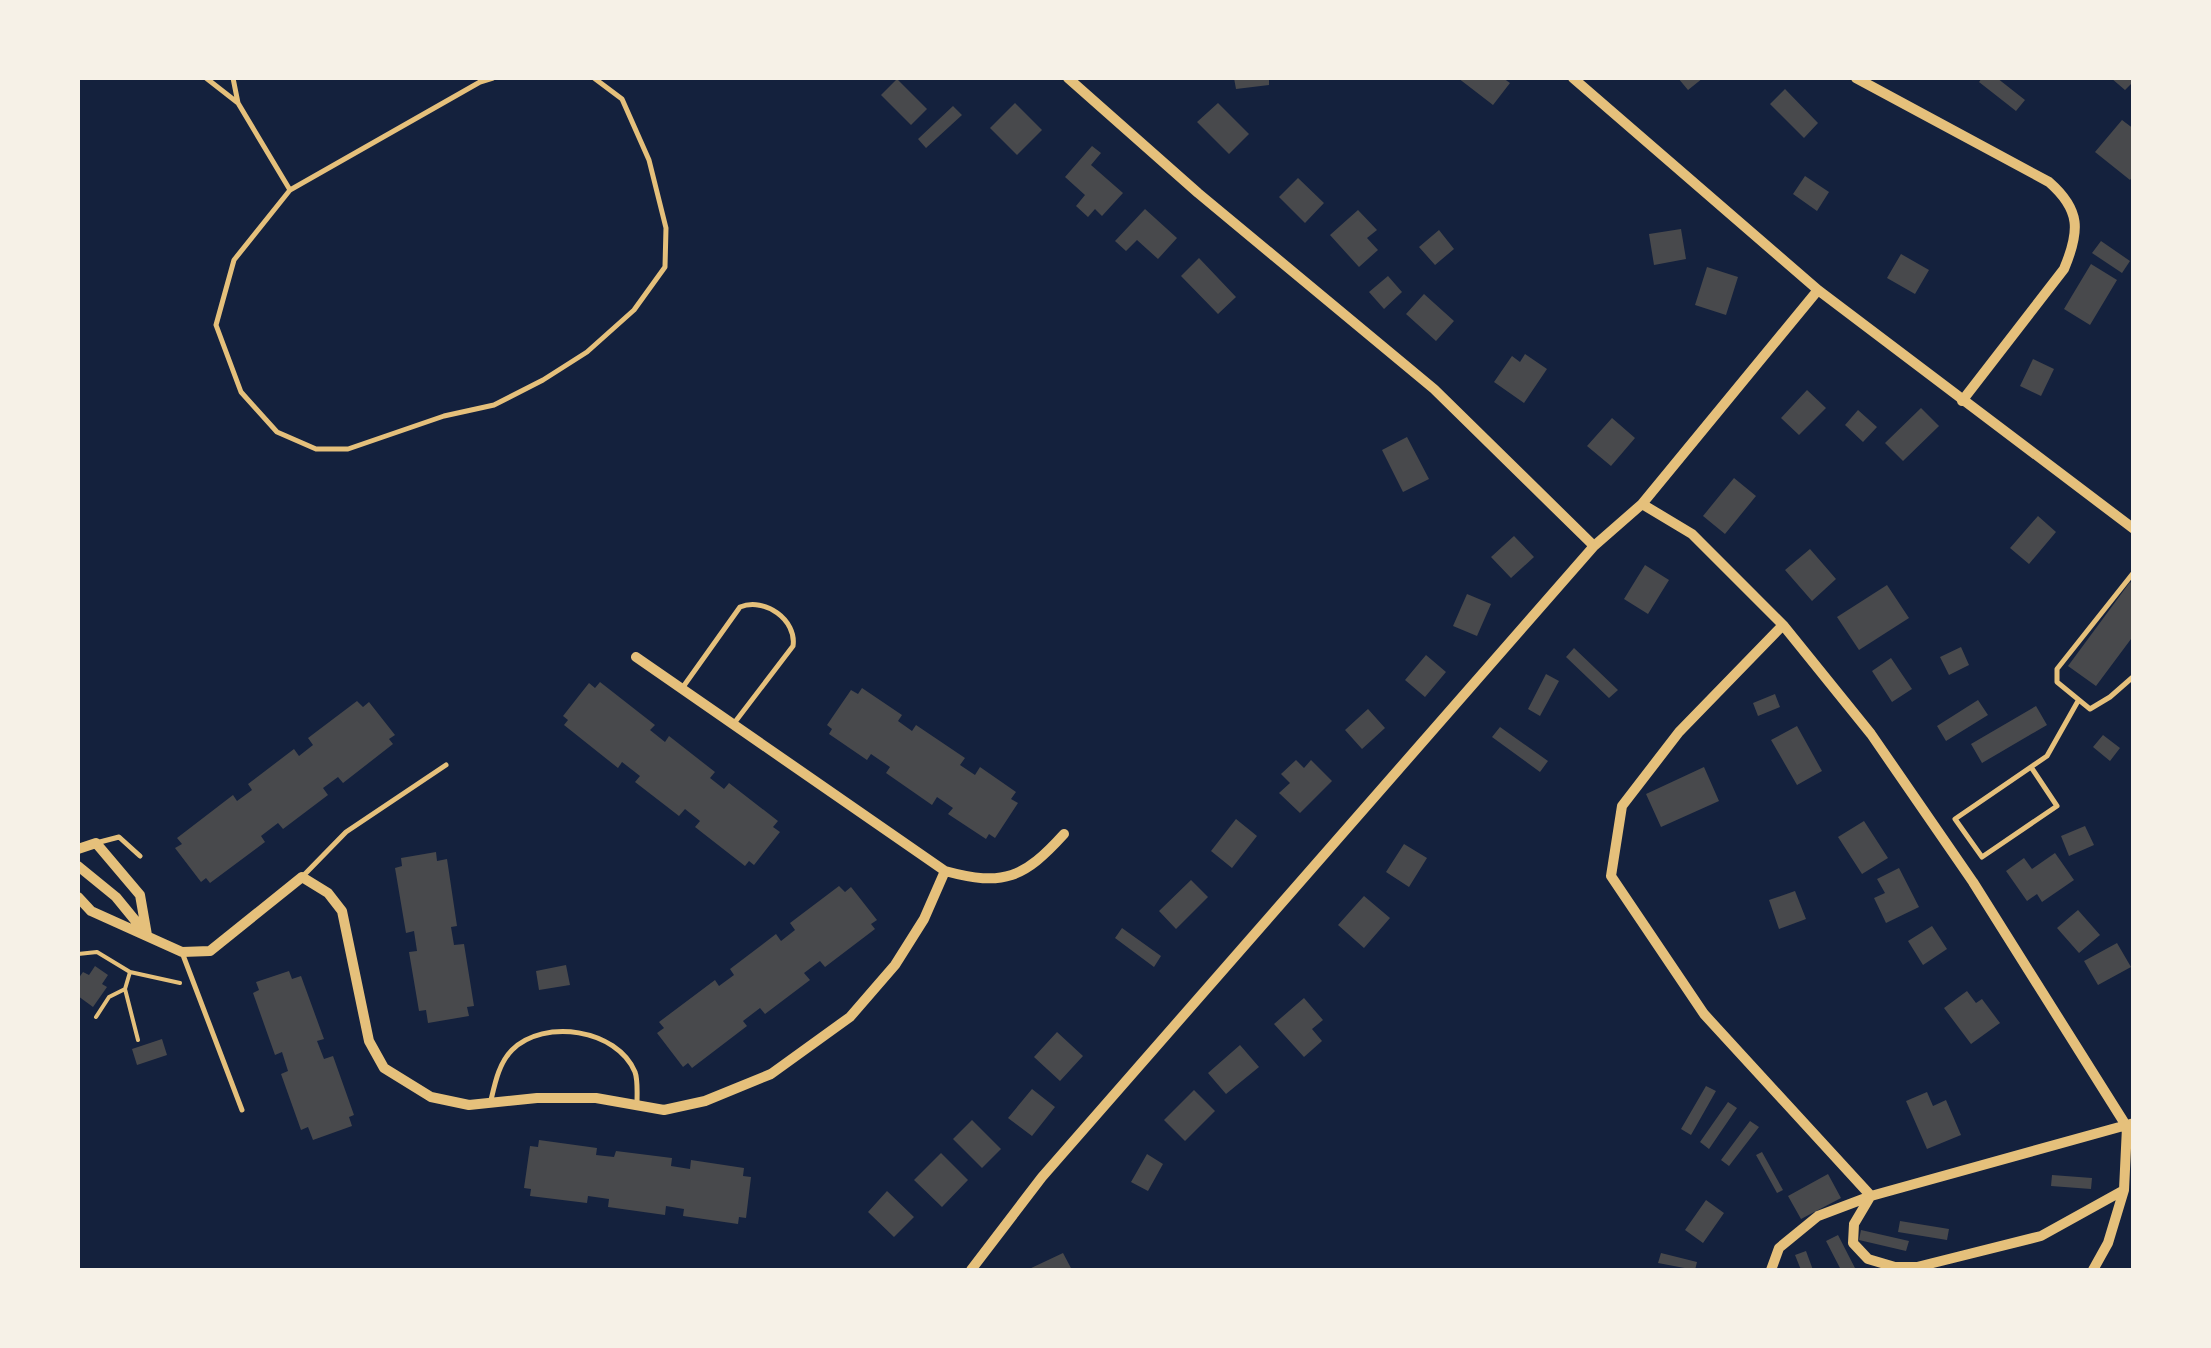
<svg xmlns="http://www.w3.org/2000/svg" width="2211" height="1348" font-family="Roboto,sans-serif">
	<rect width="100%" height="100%" fill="#14213d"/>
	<path fill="#48494c" d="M1234,78H1269V85L1236,89Z
		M1458,78H1503L1510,83L1493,105Z
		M1678,78H1703L1688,90Z
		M1982,78H1997L2025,100L2016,111L1979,82Z
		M2111,78H2134V81L2125,90Z
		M897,79L927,109L911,125L881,95Z
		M1785,89L1818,123L1804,138L1770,104Z
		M1015,103L1042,130L1017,155L990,128Z
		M1218,103L1249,134L1229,154L1197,122Z
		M953,106L962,115L926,148L918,139Z
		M2122,120L2134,129V175L2130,180L2095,152Z
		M1092,146L1101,153L1091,165L1123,193L1102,216L1095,209L1088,217L1076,206L1085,195L1065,177Z
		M1805,176L1829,192L1817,211L1793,194Z
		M1298,178L1324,203L1305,223L1279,197Z
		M1145,209L1177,238L1158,259L1137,240L1126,251L1115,241Z
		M1358,210L1377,230L1367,238L1378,250L1359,267L1330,235Z
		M1681,229L1686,259L1654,265L1649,234Z
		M1439,230L1454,249L1435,265L1419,247Z
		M2101,241L2130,261L2122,273L2092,253Z
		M1901,254L1929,270L1915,294L1887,278Z
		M1199,258L1236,297L1218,314L1181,276Z
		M2091,264L2117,280L2090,325L2064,309Z
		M1707,267L1738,277L1726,315L1695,305Z
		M1388,276L1402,292L1384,309L1369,292Z
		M1424,294L1454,321L1436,341L1406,314Z
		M1525,354L1547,369L1524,403L1494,382L1512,356L1520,362Z
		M2033,359L2054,369L2041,396L2020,386Z
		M1807,390L1826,408L1799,435L1781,418Z
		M1921,408L1939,426L1903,461L1885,443Z
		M1858,410L1877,427L1863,442L1845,425Z
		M1612,418L1635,438L1611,466L1587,446Z
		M1407,437L1429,479L1403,492L1382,450Z
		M1734,478L1756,496L1725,534L1703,516Z
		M2038,516L2056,532L2029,564L2010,548Z
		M1514,536L1534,557L1511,578L1491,557Z
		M1810,549L1836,579L1812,601L1785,570Z
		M1645,565L1669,580L1648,614L1624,599Z
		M2130,582L2134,585V635L2096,686L2068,666Z
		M1887,585L1909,618L1859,650L1837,617Z
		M1467,594L1491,604L1477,636L1453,626Z
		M1961,647L1969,665L1949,675L1940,657Z
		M1574,648L1618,690L1609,698L1566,657Z
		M1426,655L1446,672L1425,697L1405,680Z
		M1891,658L1912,689L1892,702L1872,671Z
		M1546,674L1559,681L1540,716L1528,709Z
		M600,682L655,725L650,730L665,742L669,736L715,772L710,778L724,789L729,783L778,821L773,827L780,832L754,865L749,861L745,866L695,827L700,821L685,809L679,816L635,782L640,776L622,762L618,768L564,725L568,720L563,716L589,683L595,688Z
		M862,688L902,715L898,721L912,731L916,725L965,758L960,765L975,775L980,767L1016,792L1011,799L1018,803L995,838L989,834L986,839L948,814L953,808L937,797L932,805L886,773L890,767L871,754L867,760L829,734L832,729L827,725L851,690L858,694Z
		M1775,694L1780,707L1758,716L1753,703Z
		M1978,700L1988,715L1946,741L1937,726Z
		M357,701L363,707L369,702L395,735L389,739L393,744L343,783L338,777L323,788L328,795L283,829L278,823L261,836L265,842L210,883L206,878L201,882L175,848L182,844L177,838L233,795L237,801L252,790L248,784L294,749L299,756L313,745L308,738Z
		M2036,706L2047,725L1982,763L1971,744Z
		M1368,709L1385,728L1362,749L1345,730Z
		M1797,726L1822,771L1797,785L1771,740Z
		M1500,727L1548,761L1540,772L1492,737Z
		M2103,735L2120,748L2110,761L2093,747Z
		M1296,760L1304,768L1311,760L1332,781L1300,813L1279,793L1290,783L1281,774Z
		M1704,767L1719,801L1661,827L1646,794Z
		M1236,819L1257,836L1232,868L1211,851Z
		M1864,821L1888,858L1862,874L1838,837Z
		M2085,826L2094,845L2069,856L2061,836Z
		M1404,844L1427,858L1409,887L1386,872Z
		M436,852L437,861L447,859L457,926L451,927L454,945L464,944L474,1006L467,1007L469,1016L428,1023L426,1010L419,1011L409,952L417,951L414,931L406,933L395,868L402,866L401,858Z
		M2055,853L2074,880L2042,902L2037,894L2027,901L2006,871L2024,858L2032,869Z
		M1899,868L1919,907L1886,923L1874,898L1885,893L1877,879Z
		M1191,880L1208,897L1176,929L1159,911Z
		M839,886L845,892L851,887L877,920L871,924L875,929L825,967L820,961L804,973L810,980L765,1014L760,1008L743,1021L747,1026L692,1068L688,1063L683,1067L657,1033L664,1028L659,1022L715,980L719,986L734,975L730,969L776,934L781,941L795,930L790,923Z
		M1795,891L1806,919L1779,929L1769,900Z
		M1364,896L1390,918L1364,948L1338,925Z
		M2078,910L2100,935L2079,953L2057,928Z
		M1932,926L1947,949L1923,965L1908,941Z
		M1122,928L1161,956L1154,967L1115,938Z
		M2117,943L2131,967L2098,985L2084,961Z
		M566,965L570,985L539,990L536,971Z
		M95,966L108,975L102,984L107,987L93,1007L78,996V979L83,972L89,975Z
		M289,971L292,979L301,976L324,1039L317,1041L324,1059L333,1056L354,1115L349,1117L352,1126L313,1140L308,1127L301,1130L281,1074L288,1071L282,1052L275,1055L253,993L259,990L256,982Z
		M1967,991L1976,1003L1982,999L2000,1023L1971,1044L1944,1008Z
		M1304,998L1323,1020L1312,1029L1322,1041L1304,1057L1274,1024Z
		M1057,1032L1083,1056L1060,1081L1034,1057Z
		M162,1039L167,1055L137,1065L132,1049Z
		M1240,1045L1259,1067L1226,1094L1208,1073Z
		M1706,1086L1716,1091L1691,1135L1681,1129Z
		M1032,1089L1055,1107L1032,1136L1008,1118Z
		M1194,1090L1215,1111L1185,1141L1164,1120Z
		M1927,1092L1933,1106L1946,1100L1961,1135L1927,1149L1906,1101Z
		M1728,1102L1737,1108L1709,1149L1700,1142Z
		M972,1120L1001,1149L982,1168L953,1139Z
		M1750,1121L1759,1127L1729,1166L1721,1160Z
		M539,1140L597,1148L596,1155L614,1157L616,1151L672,1158L671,1166L690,1169L691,1160L744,1168L743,1176L751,1177L746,1218L739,1217L738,1224L683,1216L684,1209L666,1206L665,1215L608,1207L609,1199L588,1196L587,1203L530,1196L531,1189L524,1188L530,1146L538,1147Z
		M1762,1152L1783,1190L1777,1193L1756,1155Z
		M941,1153L968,1180L942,1207L914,1180Z
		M1147,1154L1163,1164L1148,1191L1131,1182Z
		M1828,1174L1841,1198L1801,1219L1788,1196Z
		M2052,1175L2092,1178L2091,1189L2051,1186Z
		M887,1191L914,1217L894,1237L868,1212Z
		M1706,1200L1724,1213L1703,1243L1685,1230Z
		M1900,1221L1949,1229L1947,1240L1898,1232Z
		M1861,1230L1909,1241L1906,1251L1859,1240Z
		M1838,1235L1856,1270H1841L1826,1241Z
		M1806,1251L1813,1270H1801L1795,1255Z
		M1063,1253L1072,1270H1027Z
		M1661,1253L1697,1262L1695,1270L1658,1263Z"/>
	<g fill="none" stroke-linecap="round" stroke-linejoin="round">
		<path stroke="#e5c07b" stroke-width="4" d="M78,954L97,952L130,972L180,983
			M130,972L125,989L138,1040
			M96,1017L109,997L125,989"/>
		<path stroke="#e5c07b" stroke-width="5" d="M206,78L238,103L233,78
			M493,78L480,82L290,190L234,260L216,325L241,392L277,432L316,449H348L444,416L494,405L543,380L587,352L634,310L665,267L666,228L649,160L622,99L594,78
			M238,103L290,190
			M2134,572L2057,669V682L2090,709L2110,697L2134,676
			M683,687L740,607C765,597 797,620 793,646L735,722
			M2031,767L2057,806L1982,857L1955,819L2047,756L2078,701
			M96,843L119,837L140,856
			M304,875L346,832L446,765
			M183,955L242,1110
			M491,1100C495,1083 499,1063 512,1050C544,1018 617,1029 635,1072C638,1080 637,1093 637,1103"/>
		<path stroke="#e5c07b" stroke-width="10" d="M1068,78L1198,193L1434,389L1594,546
			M1573,78L1818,290L2134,529
			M1856,78L2049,182C2081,210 2080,231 2064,269L1962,401
			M1642,504L1692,534L1783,625L1871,734L1973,882L2127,1127L2124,1190L2108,1243L2093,1270
			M1783,625L1679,732L1622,806L1611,876L1704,1014L1871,1196
			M78,849L96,843L140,895L147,935
			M78,866L116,897L143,930
			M945,871C1004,887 1024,878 1064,834
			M78,897L91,911L182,952L210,951L302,877L328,893L342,911L369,1041L384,1068L431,1097L469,1105L537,1098H596L664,1110L705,1101L771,1074L850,1017L895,965L924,919L945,871L636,657
			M1870,1197L1854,1224L1853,1243L1868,1259L1895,1267H1917L2041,1236L2124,1190
			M971,1270L1042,1177L1594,546L1642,504L1818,290
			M1771,1270L1779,1248L1818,1216L1871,1196L2134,1123"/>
	</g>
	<rect width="2211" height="1348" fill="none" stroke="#f6f1e7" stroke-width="160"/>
</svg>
